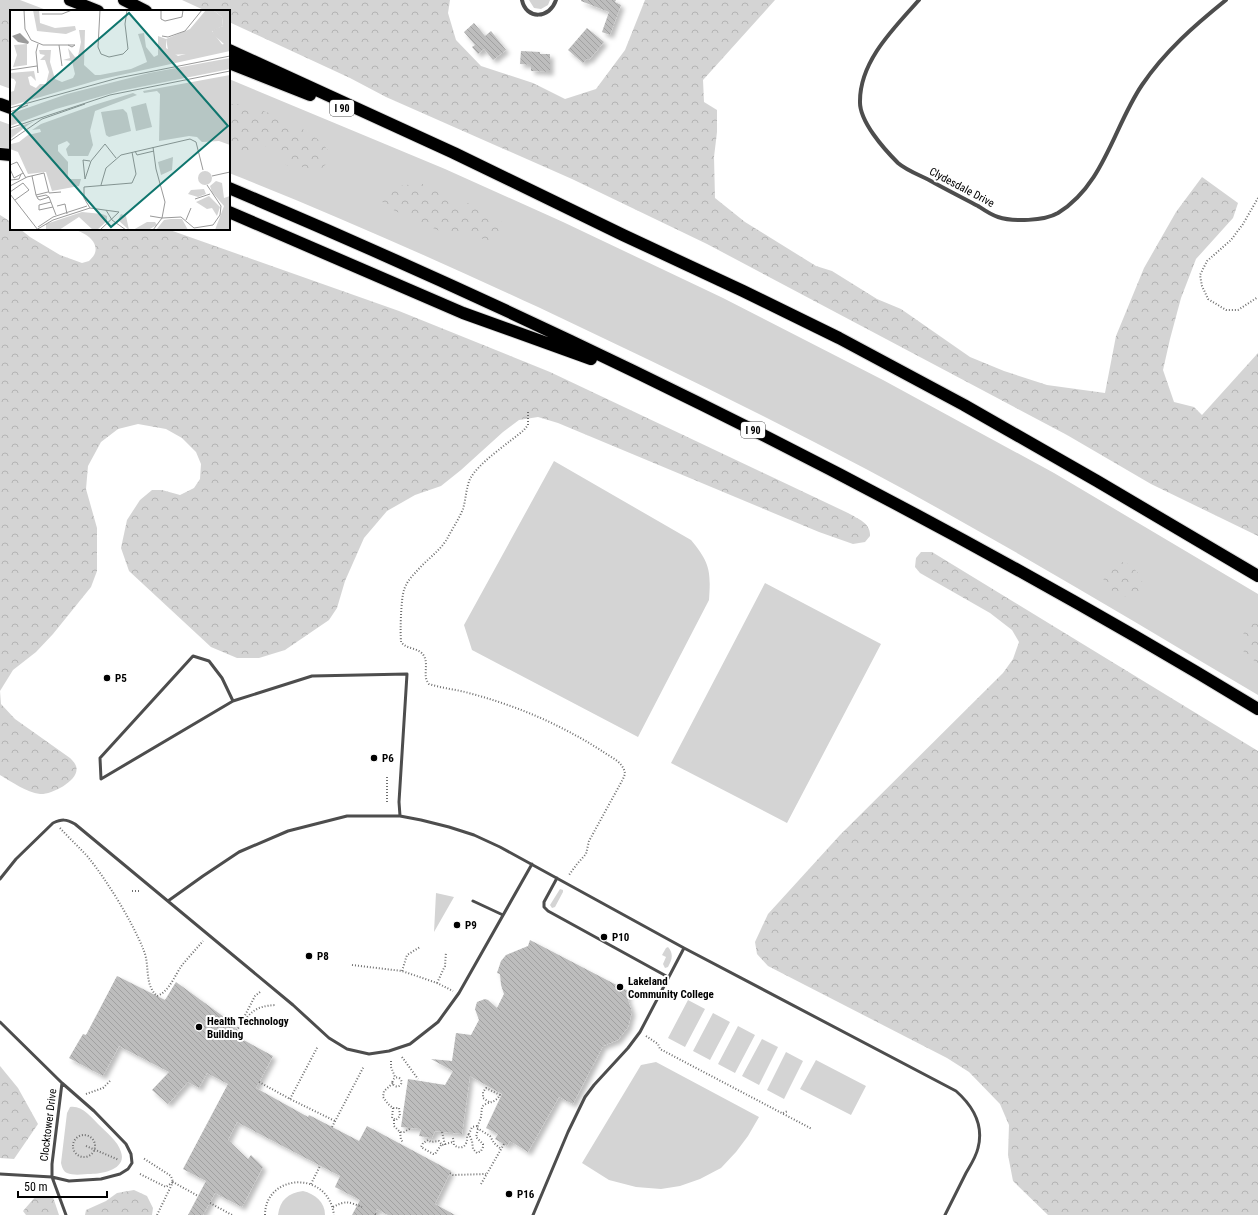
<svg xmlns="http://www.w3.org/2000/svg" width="1258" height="1215" font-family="'Roboto Condensed',sans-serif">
	<defs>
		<pattern id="forest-crowns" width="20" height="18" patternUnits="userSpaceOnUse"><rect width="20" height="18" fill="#d4d4d4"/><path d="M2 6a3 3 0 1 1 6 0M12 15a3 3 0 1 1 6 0" fill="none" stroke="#b4b4b4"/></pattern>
		<pattern id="building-back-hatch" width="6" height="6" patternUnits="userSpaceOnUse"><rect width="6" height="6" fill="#bdbdbd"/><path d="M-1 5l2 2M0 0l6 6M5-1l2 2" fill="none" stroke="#a1a1a1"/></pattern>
		<filter id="shadow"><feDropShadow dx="3.5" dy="3.5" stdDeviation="2" flood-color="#0004"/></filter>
	</defs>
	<rect width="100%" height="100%" fill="#fff"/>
	<path fill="#d4d4d4" d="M0,0H20L49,11H11V89L0,85Z
		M529,0H550L548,5L541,9L534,8Z
		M229,79L445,169L563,222L723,298L883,380L1054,473L1258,594V695C1128,618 999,540 866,469C758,412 648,359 538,307C436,260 333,214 229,173Z
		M0,121L11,125V150L0,149Z
		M554,461L691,540C710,563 711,571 709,600L638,737L472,650L464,625Z
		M765,583L881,644L787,823L671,763Z
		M560,889L563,890V892L555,907L552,908L550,905Z
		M436,893L454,897L434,932Z
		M668,947C674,954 672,960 668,967L665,968L663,964L666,957L662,955L666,948Z
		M688,1000L705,1009L685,1047L668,1038Z
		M713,1013L730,1022L710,1060L693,1051Z
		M738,1026L755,1035L735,1073L718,1064Z
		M762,1039L778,1047L759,1085L742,1076Z
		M786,1052L803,1061L784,1099L767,1090Z
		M816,1060L866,1086L851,1115L800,1089Z
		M656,1062L759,1117L748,1136L736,1152L721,1168L700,1179L680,1186L661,1189L636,1187L609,1180L582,1163L641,1065Z
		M70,1107C82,1105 91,1117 98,1124C106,1132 118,1141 121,1152C127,1169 103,1174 91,1174C84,1174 74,1176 67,1173C63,1171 62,1167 61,1163L67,1113Z
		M303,1191C315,1194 325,1202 325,1215H278C280,1200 288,1193 303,1191Z"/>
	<path fill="url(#forest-crowns)" d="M182,0H450L448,13L456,40L481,66L533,83L565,99L596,89L625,50L645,0H775L703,80L704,102L717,110V132L714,157L715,198L745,222L816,266L832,271L877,299L901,309L970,357L1004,371L1047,385L1105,393L1116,336L1144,268L1176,212L1202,177L1238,203L1233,218L1196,259L1181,298L1170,339L1163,370L1174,402L1194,407L1202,415L1258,353V536L1151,484L1067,435L707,244L572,179L386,97L350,78L229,22V11H206Z
		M0,8L11,14V44L0,41Z
		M229,104C234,104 240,104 244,105C266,110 319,132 329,152L326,164L321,169L312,170L303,167L292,169L284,163L282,154L279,151L262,145L255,147L250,151L243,152L229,147Z
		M423,184C434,189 445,194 450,206C461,211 464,201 473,203C480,205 501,219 504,225C505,226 506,230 506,231L502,237L494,242L483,239L474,234H465L460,237H453L395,211L381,201L380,194C393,184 408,185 423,184Z
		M0,215L11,222V229H20L30,237L60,255L82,263L89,261C91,259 94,256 95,253C99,240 83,232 73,229H167L399,311L550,372L848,513C858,519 871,523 870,536L865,542L853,544L819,532L558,423L538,417L519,420L503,432L461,470L441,486L415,495L387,511L364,538L345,581L337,608L329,620L285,650L259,658H237L211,647L129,571L121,548L127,520L140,500L152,490H162L180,495L194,488L200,479L201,464L196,452L182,438L166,429L138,424L118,429L101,442L88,466L86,489L97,528V571L91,587L53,634L36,652L13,670L0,691L1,704L15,719L70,758C72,760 75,763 76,766C81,780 51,795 40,794C26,792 12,782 0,775Z
		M921,552H932L1258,751V1215H1048L1013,1181L1008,1155L1009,1125L1000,1104L969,1072L947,1058L768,966L757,954L755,942L768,914L840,835L1003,673L1013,659L1019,642L1012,630L990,613L920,573L915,567L916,558Z
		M1125,562C1137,571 1146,576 1141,593C1138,594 1135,596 1132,596C1121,599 1104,589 1103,576C1103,571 1108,567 1111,563Z
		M1253,623L1258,624V664L1244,652L1240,645L1245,629Z
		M0,1066L18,1088L38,1124L14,1159L0,1158Z
		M134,1190L147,1196L153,1208L152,1215H85L86,1210L106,1201L117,1193Z
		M36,1196L53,1197L59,1215H26L23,1211Z"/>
	<path fill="url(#building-back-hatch)" filter="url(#shadow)" d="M581,0H616L615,2L621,5L610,35L602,32L609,12L581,1Z
		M474,23L485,36L491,31L506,50L493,60L484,49L478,54L472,47L475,45L464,32Z
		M587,28L604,42L589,60L587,59L583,63L568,50Z
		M521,51L540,52V54H550V72L531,71V65L520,64Z
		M530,940L630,992L627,997L632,1012L628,1027L618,1040L603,1046L573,1104L559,1097L528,1152L510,1141L507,1146L495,1139L498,1134L486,1128L502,1094L470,1076L462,1134L435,1131L432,1138L419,1136L421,1129L401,1127L408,1079L445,1085L453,1071L431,1059L452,1061L456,1033L471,1035L479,1020L475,1009L477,1002L485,999L488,1000L497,1008L504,994L501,985L500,974L497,973L501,961L506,955L528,946Z
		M117,976L165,1000L176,982L235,1025L229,1032L273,1056L256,1088L308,1117L309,1115L359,1141L367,1126L451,1171L435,1204L455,1215H388L377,1209L375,1215H352L360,1200L335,1187L340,1176L237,1122L228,1140L248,1159L251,1155L263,1167L242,1207L215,1193L203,1215H188L206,1181L183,1169L228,1084L207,1073L199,1088L188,1082L168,1104L152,1090L169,1072L119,1046L103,1076L69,1058L83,1034L86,1035Z"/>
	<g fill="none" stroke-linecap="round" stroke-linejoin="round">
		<defs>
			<path id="highway" d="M70,0L98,11
				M124,0L146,11
				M229,50L454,153L623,235L743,291L839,338L964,405L1097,481L1258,576
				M229,63L310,95
				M0,104L11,108
				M0,154L11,155
				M229,188C584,338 929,510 1258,709
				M229,212L463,313L591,359"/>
		</defs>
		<use href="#highway" stroke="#dbdbdb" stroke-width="14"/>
		<path stroke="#6f6f6f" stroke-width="2" stroke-dasharray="1 2" stroke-linecap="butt" d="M1258,198L1243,224L1231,240L1207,261L1200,275L1202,286L1208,299L1226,310H1238L1258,297
			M528,412V425L524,430C510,442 478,463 470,479C466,488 466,499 463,509C459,519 452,529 447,539C439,552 426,560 416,572C411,577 406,583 404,590C401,599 400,631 401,642C407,650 419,647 424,656C429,665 422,676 429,684C441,688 453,689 465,692C515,705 558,723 602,751C610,757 624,762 625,774L623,779L589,841L586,854L577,864L569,875
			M387,777V804
			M60,828C69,838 79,847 88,857C108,882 132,921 144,951C150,966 144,984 157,996C169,992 175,975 182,965C189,957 196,949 203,941
			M132,891H139
			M352,965L402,971L437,983L453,991
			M402,971L407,955L420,947
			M437,983L445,966L446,952
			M260,992L255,996L239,1027C251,1012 255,1006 276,1005
			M646,1036L658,1044L660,1049L812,1129
			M231,1038L239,1027
			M402,1057L418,1079
			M391,1061V1067L395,1077
			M392.5 1082a4.5 4.5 0 1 1 9 0a4.5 4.5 0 1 1-9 0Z
			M259,1082L290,1099L335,1121
			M86,1094L103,1088L110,1081
			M290,1099L318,1046
			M489,1102L483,1098V1092L486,1088L500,1095C494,1105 488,1100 482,1107L481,1117L477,1128L490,1136L494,1143L501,1149
			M393,1108L392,1118L396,1120L400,1116L399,1108H393L388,1104L383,1097L384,1091L393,1083
			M783,1113L788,1111
			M394,1120V1126L400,1132H404L411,1128
			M477,1126L472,1127L469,1134L472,1141L473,1149L477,1153L481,1151L483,1147V1144L476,1137L478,1129
			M332,1127L364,1066
			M400,1132L401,1140L403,1142
			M442,1132L445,1145
			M73 1146a11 11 0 1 1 22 0a11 11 0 1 1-22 0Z
			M453,1138L454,1145C462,1151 468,1145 467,1136L469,1134
			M441,1145L435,1154H433L421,1147L423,1143L428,1140L431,1142L439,1141L442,1145L453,1142
			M86,1146L119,1160
			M450,1173L453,1175L486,1174
			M140,1174L166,1187L173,1182L171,1176L143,1158
			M311,1184L320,1166
			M481,1184L504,1144
			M210,1203L232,1215
			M333,1207C346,1200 349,1202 362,1207
			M375,1214L377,1215
			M157,1215L173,1182L198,1196
			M265,1215C265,1174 328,1169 334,1215"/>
		<path stroke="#4d4d4d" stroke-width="3" d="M233,701L222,678L209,661L193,656L100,758L101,779L233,701L312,676L407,674L399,802L400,816
			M557,878L544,902V907L548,911L668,977
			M0,879L16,859L53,823C62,819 66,819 75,824L293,1005L329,1038L347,1049L369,1054L389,1051L410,1044L438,1022L459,993L532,864
			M168,901L203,876L239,852L288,831L347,816H400L421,820L449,827L474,835L500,847L684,948L956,1091C973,1106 984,1125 978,1148C976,1157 970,1166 966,1173C959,1187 952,1201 945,1215
			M473,901L503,915
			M0,1022L62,1083L94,1111L126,1144L131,1154L132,1163L128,1169L120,1174L101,1179L69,1181L52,1177L0,1174
			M62,1083L52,1164V1177L66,1215
			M533,1215L568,1132L585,1097L594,1085L628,1048L640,1032L684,948"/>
		<path stroke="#4d4d4d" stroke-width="4" d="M522,0C526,20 550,19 556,0
			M919,0C894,28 860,61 860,101C859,121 884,149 898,163C906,170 919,175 929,180C945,189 961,197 978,206C984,210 991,215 998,217C1013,222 1044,221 1058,213C1104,185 1114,126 1142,85C1165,51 1195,25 1226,0"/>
		<use href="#highway" stroke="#000" stroke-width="12"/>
	</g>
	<g fill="#000" stroke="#fff" stroke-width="1.5">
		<circle cx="107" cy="678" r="4"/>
		<circle cx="374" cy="758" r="4"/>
		<circle cx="457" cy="925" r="4"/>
		<circle cx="604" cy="937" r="4"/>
		<circle cx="309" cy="956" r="4"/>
		<circle cx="620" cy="987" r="4"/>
		<circle cx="199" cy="1027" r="4"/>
		<circle cx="509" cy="1194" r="4"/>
	</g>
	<g text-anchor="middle" stroke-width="4" stroke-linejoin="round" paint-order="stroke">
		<g fill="#fff" stroke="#4c4c4c" stroke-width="1">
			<rect x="330" y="100" width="24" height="16" rx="3"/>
			<rect x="741" y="422" width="24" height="16" rx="3"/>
		</g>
		<g font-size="10" font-weight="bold" fill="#000">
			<text x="342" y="112">I 90</text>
			<text x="753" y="434">I 90</text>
		</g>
		<g font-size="11" fill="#000" stroke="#fff">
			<text transform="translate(962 187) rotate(28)" y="4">Clydesdale Drive</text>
			<text transform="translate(48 1125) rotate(-83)" y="4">Clocktower Drive</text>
		</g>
		<g font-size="11" font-weight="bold" fill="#000" stroke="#fff" text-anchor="start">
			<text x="115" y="682">P5</text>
			<text x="382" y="762">P6</text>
			<text x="465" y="929">P9</text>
			<text x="612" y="941">P10</text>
			<text x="317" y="960">P8</text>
			<text x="628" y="985">Lakeland<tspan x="628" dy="13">Community College</tspan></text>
			<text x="207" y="1025">Health Technology<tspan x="207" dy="13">Building</tspan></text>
			<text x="517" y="1198">P16</text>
		</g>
	</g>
	<g transform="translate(10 10)">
		<rect width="220" height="220" fill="#fff"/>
		<path d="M220,48V59L110,81L46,99L0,116V104L57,84L139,63ZM136,93L142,117L126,121L121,97ZM113,99L117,103L121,121L99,127L96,125L91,102ZM25,111L18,115L0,129V120ZM163,147L162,160L151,165L148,152ZM188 168a7 7 0 1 1 14 0a7 7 0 1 1-14 0Z" fill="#d4d4d4"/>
		<path d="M23,0H29L30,13L45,18L65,16L66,20L56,24L27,21ZM203,0H220V41L88,70L0,96V82L4,81L6,72L4,69L0,68V63L24,61L26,71L21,66L18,67L20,75L26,78L30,74H36L39,62L35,50H30L35,45L30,44L29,40H41L40,52L45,69L52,72L63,68L65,64L62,51L53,50L60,48L58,38L65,47L68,46L71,32L69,20H75L74,55L85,65H90L121,59L137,52L128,24L134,23L136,37L144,47L148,45V26L156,29V38L168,46L214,34L204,25L202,20L213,16L212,7ZM17,34V55L3,57L7,45L4,35ZM220,51V57L202,61L171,64L169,62ZM220,65V135L209,131L192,132L187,127L179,126L149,131L150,84L147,81L134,83L133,81ZM123,83L127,85L85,101L80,121L83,135L78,146H58L56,139L60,134L57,131L48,135V141L58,152V169H71L69,176L42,181L36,162L18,164L8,142L0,139L1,134L9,132L18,125L31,122L30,119L22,120L31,114L84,95ZM206,171L212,173L214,188L220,186V220H205L214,196L202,182L200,176ZM194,179L196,184L188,187L178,184L181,180ZM199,186L210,197L207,206L202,198L197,199L186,192ZM72,202L92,204L97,206V211L87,220H83L69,207L49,220H36V214ZM111,204L116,206L119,220L108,210ZM161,209H172L178,220H146L154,210ZM137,212H145L147,215L138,220H123Z" fill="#d4d4d4"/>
		<path d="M196,0H203L212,7L213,16L202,21L214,37L199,43L159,45L156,29L180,19Z" fill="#d4d4d4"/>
		<path d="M10,23L19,32L18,34L8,32L2,26Z" fill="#9b9b9b"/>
		<path fill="none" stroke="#999" stroke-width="1" d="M14,0L15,19L21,30L33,35H65L62,37L58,35M90,0L88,37L91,44L99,47L113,44L118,39L115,14L117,0M151,0V9L155,11L172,7L173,0M32,4H52L62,0M152,26L158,27L175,21L192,0M28,34L26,42L28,63M49,35L52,56M0,60L27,56M0,98L108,68L220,46M0,102L18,95M0,118L100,85L220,61M0,131L32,109L75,94M125,141L127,145L144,141M0,155L7,152L16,168M0,159L4,168L13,163M22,166L26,185L38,182M202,166L220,162M75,169L81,151L95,134L106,148M75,169L73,150L80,151M1,170L9,169L11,164M91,175L96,158L111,145L180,129L186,132L193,160M0,176L17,167L34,163L39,183L51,182M0,182L13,173L19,180L5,190M0,184L28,220M26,185L28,189L30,190L39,187L36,185L27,187M39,187L46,205M185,189L200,184M41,192L29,195V200L43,197M47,196L55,194L57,204M96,200L102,210L116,220M140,206L152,208L155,192L146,159L143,137M176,210L181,198M28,217L43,207L77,196M26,220L43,210L80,198M90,220L109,202L80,198L74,188V177L122,173L126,164L122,142M143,220L152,208L171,207L184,218L203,215L210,205L211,196L197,175"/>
		<path fill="#0f766e" fill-opacity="0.15" stroke="#0f766e" stroke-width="2" d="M119,3L218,116L101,217L2,104Z"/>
		<rect width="220" height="220" fill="none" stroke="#000" stroke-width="2"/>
	</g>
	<path d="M18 1191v6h89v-6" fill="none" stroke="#000000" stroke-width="2"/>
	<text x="24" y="1191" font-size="12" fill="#000000" stroke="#ffffff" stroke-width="3" paint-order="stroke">50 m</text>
</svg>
